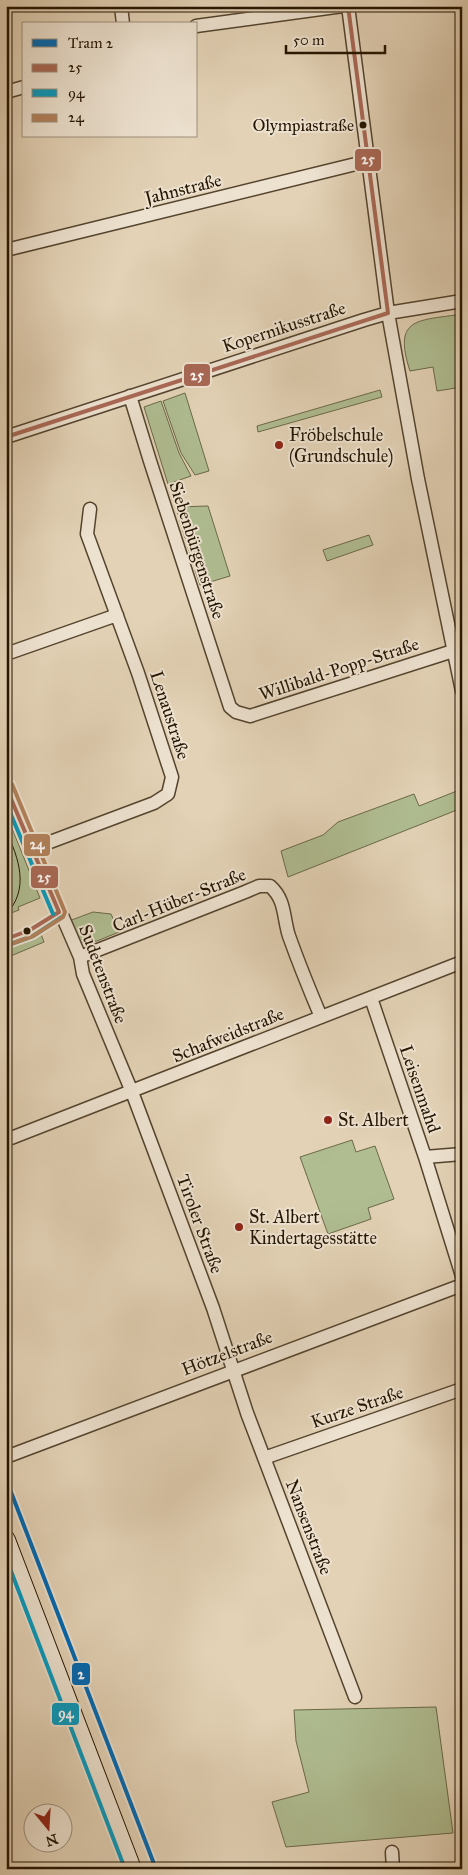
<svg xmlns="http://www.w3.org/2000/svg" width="468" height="1875" font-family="'IM FELL Great Primer',serif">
	<rect width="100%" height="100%" fill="#e3d2b6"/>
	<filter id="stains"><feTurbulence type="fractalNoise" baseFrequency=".004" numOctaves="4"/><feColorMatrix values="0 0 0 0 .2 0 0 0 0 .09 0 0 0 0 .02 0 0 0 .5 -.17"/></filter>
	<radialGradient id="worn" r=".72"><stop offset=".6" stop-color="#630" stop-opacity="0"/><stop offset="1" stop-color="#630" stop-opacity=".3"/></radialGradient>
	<path fill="#afbd91" stroke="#6a6948" d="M462,314V359L460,360L462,387L437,391L433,367L410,371C392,316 419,321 462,314Z
		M380,390L382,397L258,432L257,426Z
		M185,393L209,471L195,475L181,453L163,401Z
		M161,401L179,453L191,476L168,484L144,407Z
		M208,506L230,576L200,585L195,570L205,566L202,558L193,561L188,547L197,544L194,536L185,538L176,507Z
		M369,535L373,545L327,561L323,550Z
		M462,789V808L288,877L281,851L323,835L338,822L414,794L419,806Z
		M6,813L40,898L18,907L19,910L6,915Z
		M93,912L111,914L119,932L97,941L77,943L69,921Z
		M41,934L44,942L6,958V948Z
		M352,1140L356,1152L375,1146L394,1199L368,1208L371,1219L328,1234L300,1157Z
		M436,1707L453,1833L286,1847L272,1802L309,1792L296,1741L294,1710Z"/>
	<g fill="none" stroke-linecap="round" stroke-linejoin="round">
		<defs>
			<path id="minor" d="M121,6L123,24
				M348,6L388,313L418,479L462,691
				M196,26L343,6
				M6,92L24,87
				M6,250L368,161
				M130,396L150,461L230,707L236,712L250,716L453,651
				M6,437L364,320L388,313L462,301
				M6,654L117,615
				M6,786L80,957L83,974L132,1092L213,1308L247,1413L355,1697
				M34,848L154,803L168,794L172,777L138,673L87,534L90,509
				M80,957L245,892L259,886H270C286,900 283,918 289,936C299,964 310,991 321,1017
				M371,998L425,1157L462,1276
				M6,1140L462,962
				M425,1157L462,1154
				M6,1457L462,1285
				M264,1458L462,1389
				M392,1852L393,1869"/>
			<path id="secondary" d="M6,1540L132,1869"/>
		</defs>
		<use href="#minor" stroke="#54442e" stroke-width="15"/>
		<use href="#secondary" stroke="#241500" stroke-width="20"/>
		<use href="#minor" stroke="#ede2d0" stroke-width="12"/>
		<use href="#secondary" stroke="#ede2d0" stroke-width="18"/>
		<path stroke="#241500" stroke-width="1" d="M6,831C19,858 30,890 6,914"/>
		<defs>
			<path id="bus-1" d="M348,6L388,313
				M6,437L388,313
				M6,787L59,912L30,930L6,939"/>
			<path id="bus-2" d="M6,803L53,914
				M8,945L33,936L62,917
				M6,1558L125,1869"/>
			<path id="bus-3" d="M8,945L33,936L63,917L65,912L12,784"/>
		</defs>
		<use href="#bus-1" stroke="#ede2d0" stroke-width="8"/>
		<use href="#bus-2" stroke="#ede2d0" stroke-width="8"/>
		<use href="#bus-3" stroke="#ede2d0" stroke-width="8"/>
		<use href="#bus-1" stroke="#a96855" stroke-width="4"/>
		<use href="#bus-2" stroke="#079abe" stroke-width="4"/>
		<use href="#bus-3" stroke="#b2815b" stroke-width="4"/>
		<defs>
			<path id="tram-1" d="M6,1479L156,1869"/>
		</defs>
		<use href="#tram-1" stroke="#ede2d0" stroke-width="8"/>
		<use href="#tram-1" stroke="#0068b3" stroke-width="4"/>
	</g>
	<g fill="#241500" stroke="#ede2d0" stroke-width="2">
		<circle cx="363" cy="125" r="4.5"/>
		<circle cx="27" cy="931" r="4.5"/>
	</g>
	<g fill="#8f2418" stroke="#ede2d0" stroke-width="2">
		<circle cx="279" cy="445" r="5"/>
		<circle cx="328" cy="1120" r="5"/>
		<circle cx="239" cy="1227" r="5"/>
	</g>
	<g text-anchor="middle" stroke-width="4" stroke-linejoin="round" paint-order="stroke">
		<g font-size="17" fill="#241500" stroke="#ede2d0" text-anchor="end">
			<text x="354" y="131">Olympiastraße</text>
		</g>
		<g font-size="18" fill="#241500" stroke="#ede2d0">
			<text transform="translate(183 189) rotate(-14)" y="6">Jahnstraße</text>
			<text transform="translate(284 327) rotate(-18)" y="6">Kopernikusstraße</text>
			<text transform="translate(197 550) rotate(72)" y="6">Siebenbürgenstraße</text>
			<text transform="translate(339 669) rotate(-18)" y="6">Willibald-Popp-Straße</text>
			<text transform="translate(170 715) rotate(72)" y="6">Lenaustraße</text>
			<text transform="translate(179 900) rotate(-22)" y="6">Carl-Hüber-Straße</text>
			<text transform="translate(103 974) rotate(69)" y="6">Sudetenstraße</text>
			<text transform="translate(228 1035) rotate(-22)" y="6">Schafweidstraße</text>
			<text transform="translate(420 1089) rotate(71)" y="6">Leisenmahd</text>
			<text transform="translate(200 1224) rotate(70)" y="6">Tiroler Straße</text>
			<text transform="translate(227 1353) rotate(-21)" y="6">Hötzelstraße</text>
			<text transform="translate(357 1407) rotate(-19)" y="6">Kurze Straße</text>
			<text transform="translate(309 1527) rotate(69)" y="6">Nansenstraße</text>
		</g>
		<g font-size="18" fill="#241500" stroke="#ede2d0" text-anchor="start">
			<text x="289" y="441">Fröbelschule<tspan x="289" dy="21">(Grundschule)</tspan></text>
			<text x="338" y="1126">St. Albert</text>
			<text x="249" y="1223">St. Albert<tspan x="249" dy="21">Kindertagesstätte</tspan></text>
		</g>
	</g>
	<g stroke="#ede2d0" stroke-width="2">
		<rect x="354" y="148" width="28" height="24" rx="5" fill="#a96855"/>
		<rect x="183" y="363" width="28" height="24" rx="5" fill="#a96855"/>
		<rect x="23" y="833" width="28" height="24" rx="5" fill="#b2815b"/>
		<rect x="30" y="865" width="29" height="24" rx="5" fill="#a96855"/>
		<rect x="71" y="1662" width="20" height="24" rx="5" fill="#0068b3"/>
		<rect x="51" y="1702" width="29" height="24" rx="5" fill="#079abe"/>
	</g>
	<g font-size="14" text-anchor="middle" font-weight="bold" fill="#fff">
		<text x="368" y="164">25</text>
		<text x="197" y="380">25</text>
		<text x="37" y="849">24</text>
		<text x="44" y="882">25</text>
		<text x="81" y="1679">2</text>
		<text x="66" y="1718">94</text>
	</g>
	<rect width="468" height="1875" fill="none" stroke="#e3d2b6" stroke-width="25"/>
	<rect x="8" y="8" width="453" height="1860" fill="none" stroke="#241500" stroke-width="2.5"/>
	<rect x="12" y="12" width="443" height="1850" fill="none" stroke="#241500"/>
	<rect x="22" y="22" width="175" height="115" fill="#ede2d0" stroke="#9d907d"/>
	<rect x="32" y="39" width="25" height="8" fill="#0068b3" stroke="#9d907d"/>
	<text x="68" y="48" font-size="15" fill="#241500">Tram 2</text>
	<rect x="32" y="64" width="25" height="8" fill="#a96855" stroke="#9d907d"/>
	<text x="68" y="72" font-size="15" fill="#241500">25</text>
	<rect x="32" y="89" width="25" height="8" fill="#079abe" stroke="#9d907d"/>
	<text x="68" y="98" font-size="15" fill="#241500">94</text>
	<rect x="32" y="114" width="25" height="8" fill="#b2815b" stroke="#9d907d"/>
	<text x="68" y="122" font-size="15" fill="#241500">24</text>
	<g transform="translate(48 1828) rotate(162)"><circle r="24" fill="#ede2d0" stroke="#9d907d"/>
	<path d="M0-4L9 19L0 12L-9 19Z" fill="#8f2418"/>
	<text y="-8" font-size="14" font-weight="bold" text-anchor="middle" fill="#241500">N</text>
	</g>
	<path d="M286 45v8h99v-8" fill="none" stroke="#241500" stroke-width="2.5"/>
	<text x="293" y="45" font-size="15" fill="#241500" stroke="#ede2d0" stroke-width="4" paint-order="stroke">50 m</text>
	<rect width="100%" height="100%" filter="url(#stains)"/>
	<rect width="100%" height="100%" fill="url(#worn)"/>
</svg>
